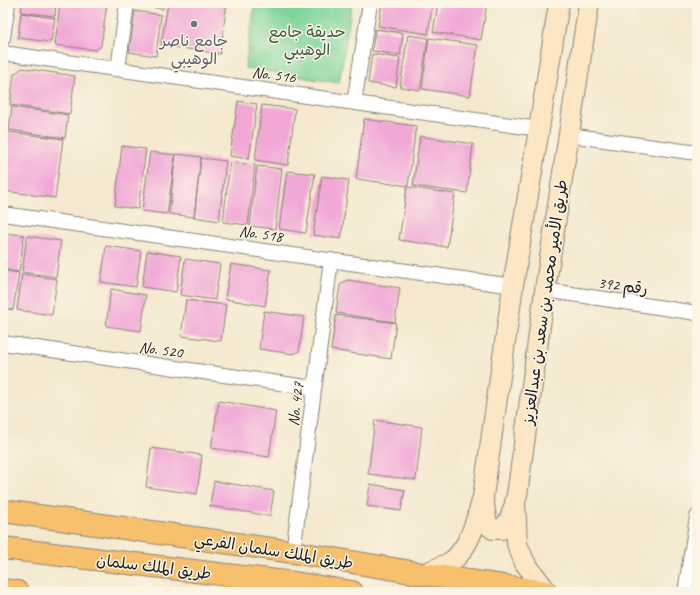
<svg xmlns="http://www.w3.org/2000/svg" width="700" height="595" font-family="Caveat,'Playpen Sans Arabic',sans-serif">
	<rect width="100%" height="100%" fill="#fcf5e5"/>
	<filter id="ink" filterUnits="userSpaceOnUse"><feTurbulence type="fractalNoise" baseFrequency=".025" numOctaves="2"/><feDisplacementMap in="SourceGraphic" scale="8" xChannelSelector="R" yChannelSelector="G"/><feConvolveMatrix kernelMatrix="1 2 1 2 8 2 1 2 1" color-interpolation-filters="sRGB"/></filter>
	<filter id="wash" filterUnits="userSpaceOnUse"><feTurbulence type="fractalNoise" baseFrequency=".012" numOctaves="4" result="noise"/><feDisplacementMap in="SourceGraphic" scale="16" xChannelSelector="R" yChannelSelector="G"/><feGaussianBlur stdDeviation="0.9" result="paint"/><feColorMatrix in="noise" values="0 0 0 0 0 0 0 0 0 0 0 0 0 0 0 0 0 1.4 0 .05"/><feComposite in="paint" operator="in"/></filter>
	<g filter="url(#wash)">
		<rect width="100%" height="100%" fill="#f4e9cf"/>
		<path fill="#7bd499" stroke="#4c785a" d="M255,3H352L339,83L245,68Z"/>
		<g id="blocks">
			<path fill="#f1a8d7" d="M22,3H56L55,16L21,12Z
				M60,3H107L101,46L95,50L55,45Z
				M137,3H164L163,9L137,5Z
				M168,3H227L220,54L161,45Z
				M382,3H410L432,6L428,34L378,26Z
				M438,3H487L481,40L433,32Z
				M135,11L161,15L156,56L129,52Z
				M21,13L55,18L51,42L18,38Z
				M375,29L403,33L400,55L372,51Z
				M408,35L428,38L420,90L400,87Z
				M429,38L478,45L470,96L422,89Z
				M372,54L400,58L396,87L368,83Z
				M22,68L75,76L70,114L10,105L14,74Z
				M238,101L257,104L249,159L230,156Z
				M262,105L295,109L288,165L255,160Z
				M12,107L68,115L65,138L9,130Z
				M364,119L416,126L408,186L356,179Z
				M8,132L63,139L55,198L4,191L3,171Z
				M420,136L473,144L467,193L413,186Z
				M122,146L146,149L138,209L115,206Z
				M150,152L175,155L167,214L142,211Z
				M176,154L201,157L194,217L169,214Z
				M201,158L226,161L219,221L194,217Z
				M230,162L255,165L248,225L223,222Z
				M257,166L282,169L275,229L250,226Z
				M287,171L315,174L306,233L279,229Z
				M322,176L349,180L341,239L313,235Z
				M407,187L455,194L447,247L399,240Z
				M3,233L24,235L19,272L3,269Z
				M27,236L61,241L56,277L22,272Z
				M106,246L141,251L136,287L101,282Z
				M147,251L181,256L176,292L142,287Z
				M185,259L220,264L215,300L180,295Z
				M231,264L271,270L265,306L225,299Z
				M3,271L19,273L13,310L3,308Z
				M22,274L57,279L52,315L17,310Z
				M347,280L400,288L395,322L336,313L340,285Z
				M111,289L146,295L141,331L106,326Z
				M186,300L226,305L221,341L181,336Z
				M264,311L304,317L299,351L294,354L259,349Z
				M336,315L396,323L391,359L331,350Z
				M219,401L276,411L269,457L211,448Z
				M375,420L422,427L416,480L368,474Z
				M151,448L202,455L197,494L146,487Z
				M214,481L274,491L270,516L210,506Z
				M370,484L405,490L401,511L367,506Z"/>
		</g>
	</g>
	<g filter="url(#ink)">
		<use href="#blocks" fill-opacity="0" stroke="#888276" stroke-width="1"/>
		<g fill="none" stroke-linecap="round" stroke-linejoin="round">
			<defs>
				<path id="street" d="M3,38L8,3
					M3,53L539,129
					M118,69L127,3
					M354,103L370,3
					M569,135L697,153
					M3,214L513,286
					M545,290L697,313
					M3,343L314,388
					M293,552L331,260
					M685,592L697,517"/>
				<path id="secondary" d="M483,499L487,524L493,529H502L509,521L515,504
					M423,574C432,570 441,567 449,563C469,551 477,518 483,497L513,286L539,129L559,3
					M547,592L525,563L517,544L515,502L517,495L545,290L589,3"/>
				<path id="primary" d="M3,511L293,552L423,574L545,592"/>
				<path id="highway" d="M3,548L294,583L352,592
					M3,590L17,592"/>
			</defs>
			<use href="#street" stroke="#888276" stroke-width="16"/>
			<use href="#secondary" stroke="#888276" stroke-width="22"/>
			<use href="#primary" stroke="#888276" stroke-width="24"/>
			<use href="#highway" stroke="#888276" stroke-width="24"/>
			<use href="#street" stroke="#fff" stroke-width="14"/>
			<use href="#secondary" stroke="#fce6c4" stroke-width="20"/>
			<use href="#primary" stroke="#f7c06c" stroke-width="22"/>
			<use href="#highway" stroke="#f7c06c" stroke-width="22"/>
		</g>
	</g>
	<circle fill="#6b7280" stroke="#fcf5e5" stroke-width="1.5" cx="194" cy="24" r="4"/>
	<g text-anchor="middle" stroke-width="3" stroke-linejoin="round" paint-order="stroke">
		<g font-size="16" fill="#3d5c48" stroke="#fcf5e5">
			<text x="307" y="37">حديقة جامع<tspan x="307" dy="18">الوهيبي</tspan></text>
		</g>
		<g font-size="16" fill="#5b616d" stroke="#fcf5e5">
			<text x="194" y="46">جامع ناصر<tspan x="194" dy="18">الوهيبي</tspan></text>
		</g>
		<g font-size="16" fill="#1c1c1c" stroke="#fcf5e5">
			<text transform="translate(274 74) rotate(8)" y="6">No. 516</text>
			<text transform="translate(261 233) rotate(8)" y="6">No. 518</text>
			<text transform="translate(623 285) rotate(8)" y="6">رقم 392</text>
			<text transform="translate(544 302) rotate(-82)" y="6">طريق الأمير محمد بن سعد بن عبدالعزيز</text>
			<text transform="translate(161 349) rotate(8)" y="6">No. 520</text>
			<text transform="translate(295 404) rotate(-83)" y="6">No. 427</text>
			<text transform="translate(274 550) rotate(9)" y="6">طريق الملك سلمان الفرعي</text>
			<text transform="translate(154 566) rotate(7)" y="6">طريق الملك سلمان</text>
		</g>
	</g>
	<rect width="700" height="595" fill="none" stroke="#fcf5e5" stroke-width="16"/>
</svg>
